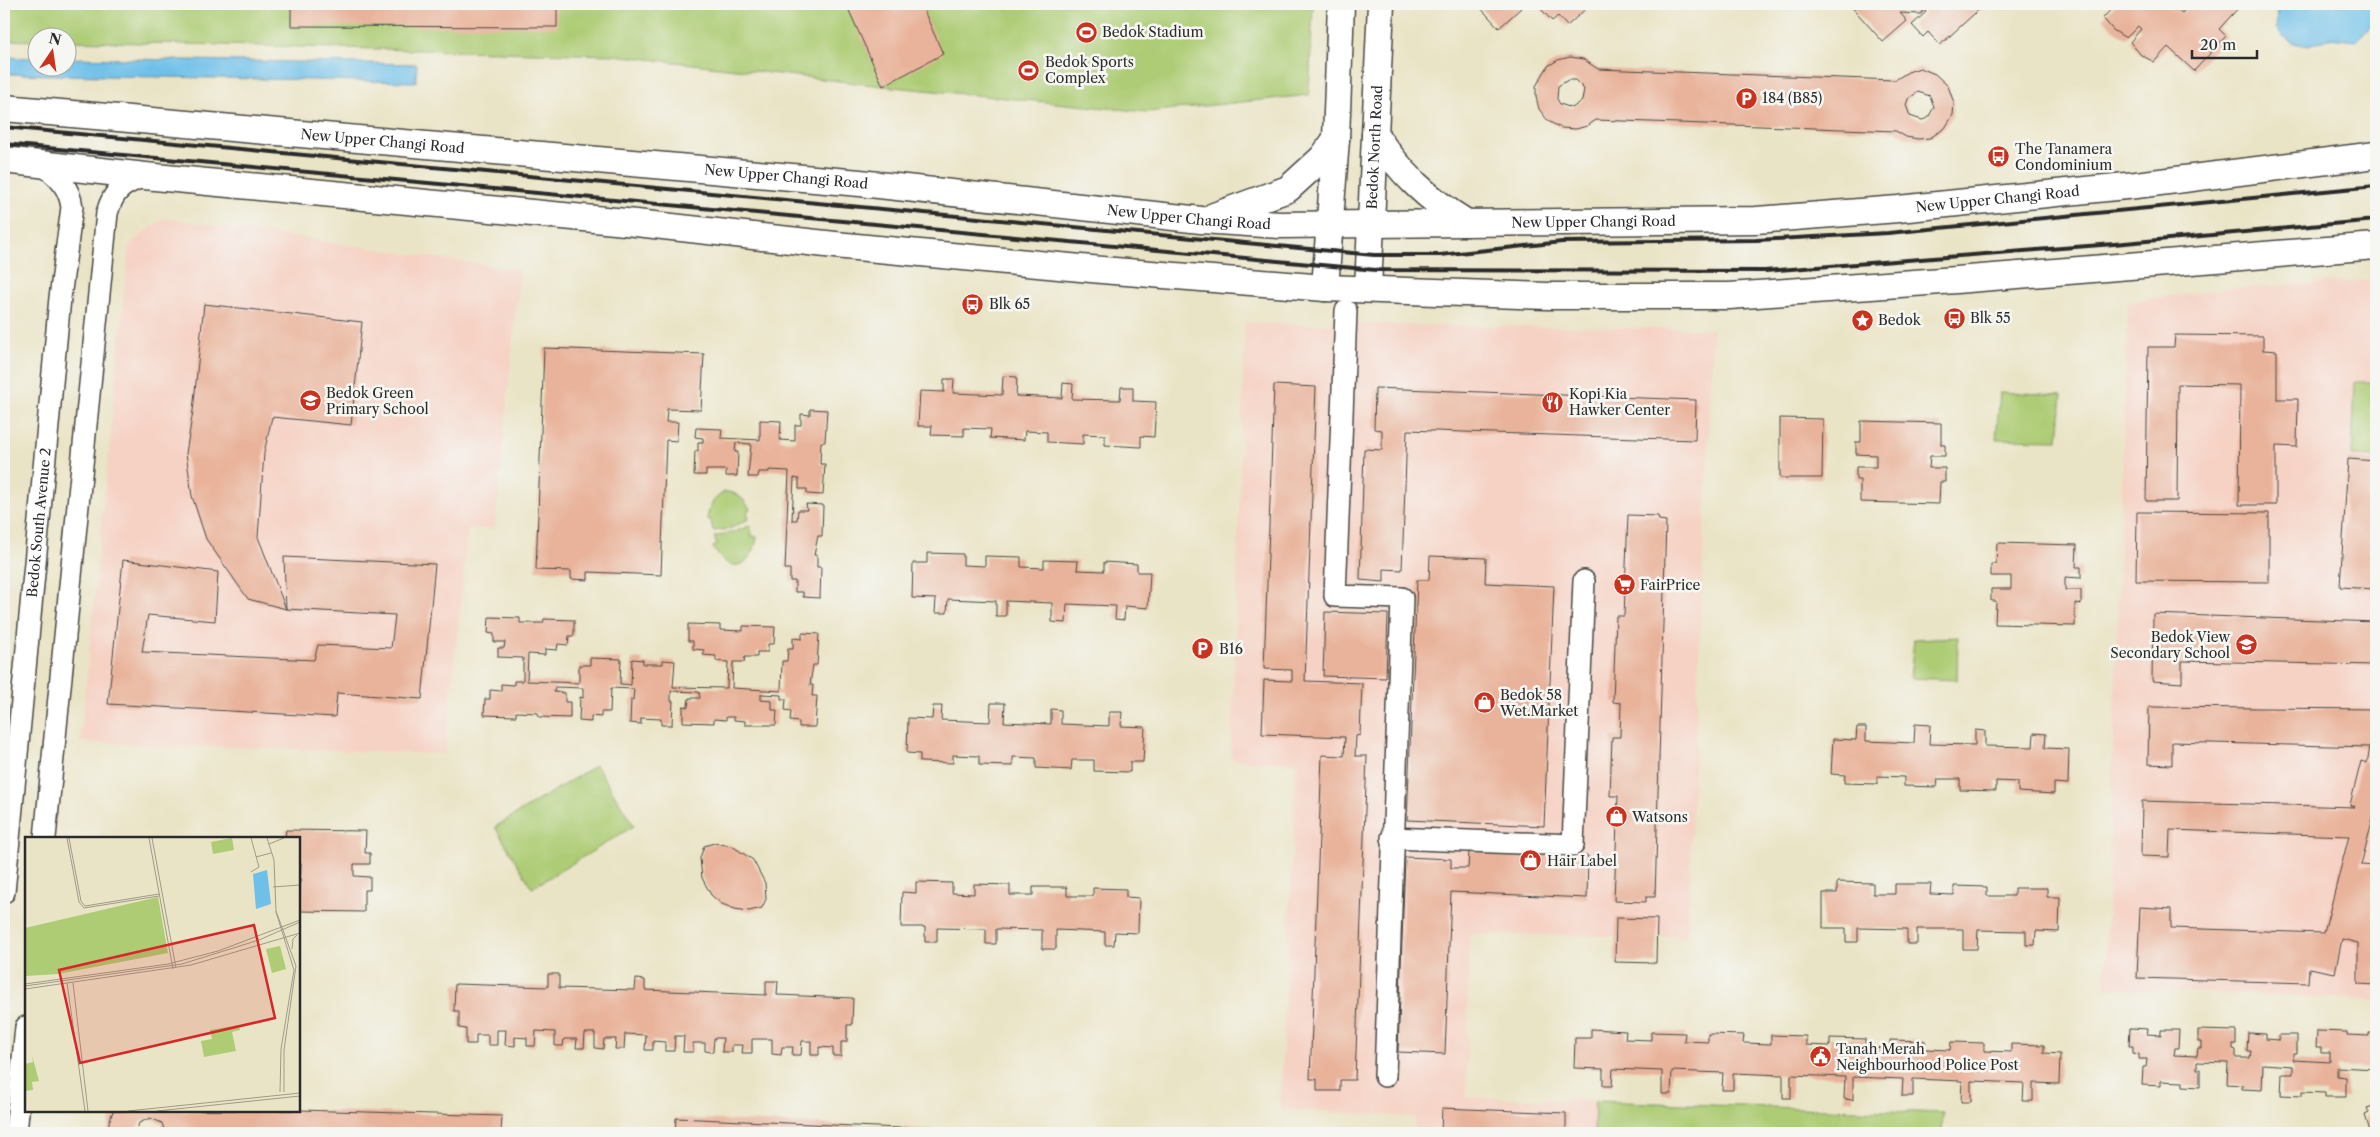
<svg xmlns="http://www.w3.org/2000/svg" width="2380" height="1137" font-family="'Libre Caslon Text',serif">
	<rect width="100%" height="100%" fill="#f6f6f2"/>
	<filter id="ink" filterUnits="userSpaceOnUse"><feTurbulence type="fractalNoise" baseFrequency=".02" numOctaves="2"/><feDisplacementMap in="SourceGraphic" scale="10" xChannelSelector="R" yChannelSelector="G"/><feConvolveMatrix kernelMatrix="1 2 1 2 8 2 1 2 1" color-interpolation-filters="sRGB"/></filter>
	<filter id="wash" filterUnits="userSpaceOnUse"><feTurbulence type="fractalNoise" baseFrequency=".0096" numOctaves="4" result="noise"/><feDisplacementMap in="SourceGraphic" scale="20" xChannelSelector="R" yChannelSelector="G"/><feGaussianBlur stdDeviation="1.12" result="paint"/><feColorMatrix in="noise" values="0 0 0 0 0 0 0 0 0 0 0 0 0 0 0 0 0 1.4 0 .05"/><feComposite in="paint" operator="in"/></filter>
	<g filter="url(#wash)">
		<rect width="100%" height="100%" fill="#eae4c6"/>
		<path fill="#f6d2c4" d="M164,218L520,270L495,529L468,528L445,754L80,742L129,245Z
			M2376,280V1000L2105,988L2128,302L2223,289Z
			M1245,323L1713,329L1687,937L1469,934L1466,1097L1595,1101L1594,1133H1415V1117L1280,1109L1297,762L1231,760Z"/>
		<path fill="#adcc74" stroke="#6c7c50" d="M4,4H1313L1309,95L1147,112L883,86L614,55L68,41V38H38L37,41L4,40Z
			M2355,382H2376V457L2352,456Z
			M2000,392L2062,395L2058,440L1996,439Z
			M724,492C736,491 744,499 750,509L747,511L749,519L729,529L713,531L711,520H707C709,506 712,500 724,492Z
			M751,525L752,536L757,537C753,567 729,577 713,547L717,545L714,537L734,532Z
			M1958,637L1957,680L1910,678L1914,639Z
			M596,765L634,826L532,888L495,827Z
			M1595,1101L1943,1113L1942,1133H1594Z"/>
		<path fill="#6ec0e9" stroke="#4c768a" d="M2278,4H2376V22L2355,41L2331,38L2309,46L2294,43L2283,36L2276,28Z
			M4,57L37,58L38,68H68V58L417,64L416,82L4,74Z"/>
		<g id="blocks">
			<path fill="#e9b29a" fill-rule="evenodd" d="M291,4H557V27L291,26Z
				M846,4H921L943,54L883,86Z
				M1477,4H1517L1521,8L1499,28Z
				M1546,4L1553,9L1558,4H1591L1567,26L1558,16L1552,21L1541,9Z
				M1849,4H1985L1940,45L1928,32L1923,37L1912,25L1926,12L1924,10L1921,14L1900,13L1907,21L1883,42Z
				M2116,4H2172L2182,13L2188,6L2185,4H2242L2219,29L2226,36L2194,71L2168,47L2154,62L2141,55L2130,42L2141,29L2138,26L2126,38L2113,30L2103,18Z
				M1570,57L1583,59L1598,69L1895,80L1908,72L1920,68L1935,74L1948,86L1954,103L1953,115L1945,128L1930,138L1918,139L1906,137L1896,131L1596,120L1587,126L1576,129L1561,128L1548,121L1539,109L1536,97V86L1548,66L1558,60ZM1568,80H1575L1584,89L1582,101L1572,108L1560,104L1557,99L1558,86ZM1918,92L1930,96L1934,107L1928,118L1922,120L1910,116L1906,105L1908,99Z
				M204,304L362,322L351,425L272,417L264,453L258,537L286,609L284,557L435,564L422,699L337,693L335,717L108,704L123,560L218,572L215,621L148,615L142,652L314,660L318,645L391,648L395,615L286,609L248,599L206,539L192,496L186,453L193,411Z
				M2175,335L2263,336V350L2277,351V399H2298L2297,447L2276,446V505H2239L2240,385L2178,384L2177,501H2146L2148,347H2174Z
				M544,348L704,354L701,410L667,409L666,422H678L677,439V441L666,440L661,575L588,572V580L571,579V571L536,570Z
				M1003,376L1017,377L1016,396L1062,398L1063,383L1073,384L1072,399L1120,400L1121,387H1133V401L1156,402L1154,437L1141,436V447L1105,445V435L1083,434V444L1047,442V432L1025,431L1024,440L990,438L991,429L964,428V436L931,435L932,426H918L920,391L944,392V379H954L953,393L1002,395Z
				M1274,385L1316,387L1305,681L1362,683L1360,735L1356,736L1355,756H1367L1355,1080H1340V1091H1317V1079H1310L1322,755L1344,756L1345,737L1262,734L1264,680L1292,681V670L1264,669Z
				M1375,388L1696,400L1695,440L1407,430L1402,570L1384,569V582L1360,580L1364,449L1382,450V430L1374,429Z
				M810,409L827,410L825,442H821L820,464H825L823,495L807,494V489H799V479L794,478L792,520H797L798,510H807L806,504L823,505L822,536H818L814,555H817V567H821L820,598L803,597V592H795V581H790V569H785L789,471L769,470V472H759L758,477H748L751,444L736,443L735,452H738L737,476H726V470H706V475H694L695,451H698V442H703V438L695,437L696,428L722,429L721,438L760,440V420L781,421L780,440L795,441V425H801V414L810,415Z
				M1780,418L1823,419L1822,478H1780Z
				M1861,421L1941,423V445H1945V456H1930L1929,468H1945V482H1940L1939,504L1860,502V480H1856V467H1876V455L1856,454V442H1861Z
				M2348,459L2376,461V589L2340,587Z
				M2137,512L2269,513V582L2136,581Z
				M1628,515L1658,516L1659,520L1666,521L1655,897H1646V902L1614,901L1618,796H1610L1612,737H1620L1621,703L1613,702L1616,616H1624Z
				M1997,543L2077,545L2076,567H2081V578L2065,577V590H2081V604L2075,603V626L1995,624L1996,601H1991V589H2011V576H1991V564H1996Z
				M927,553L963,554V565L985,566V556L1021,557V567L1044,568V560L1078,561L1077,570L1104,571V562L1137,564V572H1150L1148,608L1125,606L1124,620L1115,619L1116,606L1067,604L1066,623L1052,622V603L1006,601V616H996V601L948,599L947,613H935L936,599L912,598L913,563H927Z
				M1430,556L1486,558L1485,583L1554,586L1544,826L1407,820L1417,580H1429Z
				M1325,612L1388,614L1386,678L1323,676Z
				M2153,614L2376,622V665L2182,661V683L2152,681Z
				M489,617L520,618V623H543L544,619L574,620V636H569L568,645L558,644L557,650L545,649V655L528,654L527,681L579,683V665H590V658L621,659L620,684L631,685L632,659L643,660V664H663V660L675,661L673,687L727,688L728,662L716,661V656L703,655L704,650L693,649V641H688V624L720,625V630L743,631V626L775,627L774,644H768V652H757V657H745L744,662H733L732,688L781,691L782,661H787L788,649H793V638L802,639V633L819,634L817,665H813L810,685H813L812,696H817L815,727H799V722L790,721L791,711L785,710L786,699H781V695L761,694V700L772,701V710H777L776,725H745V721L734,720V717H726V720L714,719V723L683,722V706L688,707L689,698H700L699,692L671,691V701H673L672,725H661V719L641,718V724L630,723L631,699L633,700L634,689L611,688L610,712H601V717L591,716V722L579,721L580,697L583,698V688L555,687L554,692L565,693V702H570V718L539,717L538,713L516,712V716L484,715L485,699H490V690L501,691V684L514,685V681H523V658L498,657V648H504L505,642H494V634L488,633Z
				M991,703H1005L1004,722L1051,724V709L1061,710V724L1109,726V712H1122L1121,726L1145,727L1143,762H1130V772L1094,771V760H1072L1071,770L1036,768V758L1013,757V766L979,765V756L953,755V763L920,762V754L907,753L908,718L932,719L933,706H942L941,720L990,722Z
				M2149,707L2376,709V806L2361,865L2376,866V985L2358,984V943L2342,939L2335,973L2309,968L2308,983L2137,978L2140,907L2171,909V928L2324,933L2349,836L2170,830L2169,857L2141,856L2142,801L2355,807L2350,805L2361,761L2367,763L2370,747L2172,742V765L2148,764Z
				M1915,724L1930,725L1929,744L1975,745V730L1985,731V746L2033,747L2034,733L2046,734L2045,748L2069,749L2068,784L2054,783V794L2018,792V782L1996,781V791L1960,790V779H1938L1937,787L1904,786V777L1877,776V784L1844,783L1845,775L1831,774L1833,739L1856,740L1857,727H1866V741L1914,743Z
				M286,830L366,831L365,853H370V864H354V876L370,877V890H364V912L299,911L301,863H299V838H285Z
				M714,843L732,846L753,860L765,883L766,899L762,908L749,911L735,909L722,904L711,895L702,878L700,858L704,846Z
				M1469,851L1588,856L1587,898L1451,892L1445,1054L1398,1052L1405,857L1451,859V868H1468Z
				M916,882L952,883V893L974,894V884L1010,885V895H1033V887H1067V896H1093V888L1126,889V897L1139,898L1138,933L1115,932L1114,945H1105V932L1056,930V949H1042V930L996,929V944H986V929L937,928V942H925V927H901L902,892L916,893Z
				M1837,882L1873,883V894H1895V884H1931L1930,894L1954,895V886L1987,887V896H2014V888H2047V897H2060L2059,932L2036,931L2035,945H2026V931L1978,930L1977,949H1963V929H1917V944H1907V929L1858,928V942H1846V928H1823V893H1837Z
				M1616,918L1657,919L1656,963L1615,962Z
				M548,974H559V988L635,990L636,979L645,980V990L766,995V981H778L777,995L853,998L852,1025H847V1042H841V1056H833V1048L819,1047V1055H811V1041H802L801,1055H792L793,1047H782L781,1055L772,1054V1039H752V1053H742L743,1045H732V1052H722L723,1038H714L713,1052L705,1051V1043H693V1052H683L684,1036H675L674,1051H665V1042L653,1041V1050H645L646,1035L625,1034L624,1049H615L616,1039H604L603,1049L595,1048V1033H585L584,1048H576L577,1039H564L563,1046H555V1032L536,1031L535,1046H527V1038L515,1037V1046L505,1045L506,1030H497V1045H488V1035H476V1044H466V1029L459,1028V1011H454L455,984L548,987Z
				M2130,1028L2148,1029L2147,1034L2161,1035V1030H2179L2178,1048H2175L2174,1055L2197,1056L2198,1048H2201V1042H2198V1030L2236,1031V1044H2233V1049L2236,1050V1058H2250L2251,1051H2247L2248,1033L2266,1034V1039L2279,1040V1035H2297V1053H2293V1060L2330,1062V1053H2321V1047H2316L2317,1031L2347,1032V1035L2369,1036V1033H2376V1069L2337,1067V1076L2346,1077V1097H2325V1093L2302,1092V1096L2281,1095L2282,1074H2293V1066L2263,1064L2262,1090L2242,1089V1085L2227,1084L2228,1063L2197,1062V1069H2200V1087L2183,1086V1082L2161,1081V1086L2142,1085L2143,1067H2146L2147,1059H2139V1054L2133,1053V1046H2129Z
				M1591,1029L1626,1031L1625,1039L1651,1040V1032L1685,1033L1684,1041L1708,1042V1034L1744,1035L1743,1043L1771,1044V1035L1806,1036V1045L1830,1046V1038L1865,1039V1047L1890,1048V1040L1925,1041V1049L1950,1050L1951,1042L1984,1043V1051L2011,1052V1044L2044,1045V1053L2060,1054L2059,1084L2033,1083V1101H2023L2024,1083L1971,1081V1102H1961L1962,1081L1913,1079V1096H1902L1903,1079L1853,1077V1100L1844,1099L1845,1077L1791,1075V1098H1783V1075L1733,1073V1090H1722L1723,1073L1672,1071L1671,1094H1662V1071L1613,1069L1612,1086H1603V1069L1574,1068L1575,1038H1591Z
				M2376,1105V1129L2370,1131L2365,1115L2369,1113L2367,1108Z
				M1442,1108L1566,1113V1133H1441Z
				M299,1110L502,1116L501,1133H165L162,1123L150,1118L139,1123L136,1133H108L109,1122L113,1111Z
				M676,1118L988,1132V1133H675Z"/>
		</g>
	</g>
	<g filter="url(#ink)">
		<use href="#blocks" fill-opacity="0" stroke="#484742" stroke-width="1"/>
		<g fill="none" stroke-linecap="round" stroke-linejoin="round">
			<defs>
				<g id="minor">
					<path d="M1346,311L1335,596L1402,598L1385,1076"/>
					<path d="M45,838L107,213C114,189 123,184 145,176"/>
					<path d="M1392,838L1573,845L1584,581"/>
					<path id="s1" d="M4,892L60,298L72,207C69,186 58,176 42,164"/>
					<path d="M16,1133L26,1027"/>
				</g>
				<g id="major">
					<path id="s2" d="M4,108L860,183L1201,220L1280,225L1756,220L1898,209L2136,185L2376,155"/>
					<path d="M1375,135C1402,174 1426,198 1467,223"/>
					<path d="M4,160L145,176L636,223L835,245L1102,270L1325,288L1547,296H1729L1956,280L2376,246"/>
					<path d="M1214,216L1288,189L1322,158L1336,139"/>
					<path d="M1325,288L1336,139L1341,4"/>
					<path id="s3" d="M1368,289L1381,4"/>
				</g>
			</defs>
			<use href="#minor" stroke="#484742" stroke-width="24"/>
			<use href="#major" stroke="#484742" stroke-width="29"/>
			<use href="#minor" stroke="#fff" stroke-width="21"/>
			<use href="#major" stroke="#fff" stroke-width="26"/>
			<path stroke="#2b2b2b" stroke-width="4" d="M4,127L1374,255H1440L1562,242L1756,240L1888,233L2376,186
				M4,144L1376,270L1765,271L2114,244L2376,220"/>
		</g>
	</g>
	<defs>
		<symbol id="stadium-disc" viewBox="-11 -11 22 22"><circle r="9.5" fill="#c8321e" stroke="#f6f6f2"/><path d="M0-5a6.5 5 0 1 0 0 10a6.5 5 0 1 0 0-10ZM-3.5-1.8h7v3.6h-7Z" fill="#fff"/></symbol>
		<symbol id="parking-disc" viewBox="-11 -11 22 22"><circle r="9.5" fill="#c8321e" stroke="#f6f6f2"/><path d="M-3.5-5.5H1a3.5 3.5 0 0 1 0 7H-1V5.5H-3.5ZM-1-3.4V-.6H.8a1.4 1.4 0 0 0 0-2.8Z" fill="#fff"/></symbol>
		<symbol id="bus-disc" viewBox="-11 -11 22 22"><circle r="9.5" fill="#c8321e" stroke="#f6f6f2"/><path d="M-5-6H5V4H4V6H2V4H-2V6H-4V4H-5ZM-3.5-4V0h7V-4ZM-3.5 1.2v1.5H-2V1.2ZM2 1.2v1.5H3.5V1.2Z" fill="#fff"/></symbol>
		<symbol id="sight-disc" viewBox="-11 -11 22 22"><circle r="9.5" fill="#c8321e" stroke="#f6f6f2"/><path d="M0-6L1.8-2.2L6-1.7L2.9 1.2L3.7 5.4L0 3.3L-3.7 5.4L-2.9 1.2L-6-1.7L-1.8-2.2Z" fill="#fff"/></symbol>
		<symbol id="school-disc" viewBox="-11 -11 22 22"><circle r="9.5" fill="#c8321e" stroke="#f6f6f2"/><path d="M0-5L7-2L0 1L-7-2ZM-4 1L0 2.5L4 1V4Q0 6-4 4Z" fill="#fff"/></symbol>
		<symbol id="restaurant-disc" viewBox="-11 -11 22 22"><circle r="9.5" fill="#c8321e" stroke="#f6f6f2"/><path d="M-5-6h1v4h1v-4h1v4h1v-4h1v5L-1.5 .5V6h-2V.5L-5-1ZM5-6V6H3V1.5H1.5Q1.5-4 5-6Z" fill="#fff"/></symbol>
		<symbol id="supermarket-disc" viewBox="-11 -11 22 22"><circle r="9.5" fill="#c8321e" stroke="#f6f6f2"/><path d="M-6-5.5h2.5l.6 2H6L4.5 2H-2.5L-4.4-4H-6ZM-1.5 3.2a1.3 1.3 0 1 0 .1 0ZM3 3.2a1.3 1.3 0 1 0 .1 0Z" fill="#fff"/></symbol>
		<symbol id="shop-disc" viewBox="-11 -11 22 22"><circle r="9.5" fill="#c8321e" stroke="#f6f6f2"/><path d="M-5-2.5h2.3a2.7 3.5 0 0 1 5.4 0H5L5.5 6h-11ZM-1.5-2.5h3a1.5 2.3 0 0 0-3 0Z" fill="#fff"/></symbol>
		<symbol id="civic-disc" viewBox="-11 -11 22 22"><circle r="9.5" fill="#c8321e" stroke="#f6f6f2"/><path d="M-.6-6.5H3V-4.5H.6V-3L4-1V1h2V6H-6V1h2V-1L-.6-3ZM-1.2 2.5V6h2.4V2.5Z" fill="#fff"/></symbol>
	</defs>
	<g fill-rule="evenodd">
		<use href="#stadium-disc" x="1074" y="20" width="25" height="25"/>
		<use href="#stadium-disc" x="1016" y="58" width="25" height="25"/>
		<use href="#parking-disc" x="1734" y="86" width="25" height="25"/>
		<use href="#bus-disc" x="1986" y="144" width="25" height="25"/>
		<use href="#bus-disc" x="960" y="292" width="25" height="25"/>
		<use href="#bus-disc" x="1942" y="306" width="25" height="25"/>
		<use href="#sight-disc" x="1850" y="308" width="25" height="25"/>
		<use href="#school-disc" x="298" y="388" width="25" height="25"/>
		<use href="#restaurant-disc" x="1540" y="390" width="25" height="25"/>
		<use href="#supermarket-disc" x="1612" y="572" width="25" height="25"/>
		<use href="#school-disc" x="2234" y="632" width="25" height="25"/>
		<use href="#parking-disc" x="1190" y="636" width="25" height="25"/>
		<use href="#shop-disc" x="1472" y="690" width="25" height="25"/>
		<use href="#shop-disc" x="1604" y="804" width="25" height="25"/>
		<use href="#shop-disc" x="1518" y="848" width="25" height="25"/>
		<use href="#civic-disc" x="1808" y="1044" width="25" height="25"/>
	</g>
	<g text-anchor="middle" stroke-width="5" stroke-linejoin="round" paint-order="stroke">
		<g font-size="14" fill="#2b2b2b" stroke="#f6f6f2" text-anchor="start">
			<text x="1102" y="37">Bedok Stadium</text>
			<text x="1045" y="67">Bedok Sports<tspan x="1045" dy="16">Complex</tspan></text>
			<text x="1762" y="103">184 (B85)</text>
			<text x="2015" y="154">The Tanamera<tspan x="2015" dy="16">Condominium</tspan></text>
			<text x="989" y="309">Blk 65</text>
			<text x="1970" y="323">Blk 55</text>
			<text x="1878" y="325">Bedok</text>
			<text x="326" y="398">Bedok Green<tspan x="326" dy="16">Primary School</tspan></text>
			<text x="1569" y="399">Kopi Kia<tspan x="1569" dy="16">Hawker Center</tspan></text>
			<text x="1640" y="590">FairPrice</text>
			<text x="2230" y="642" text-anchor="end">Bedok View<tspan x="2230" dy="16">Secondary School</tspan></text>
			<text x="1219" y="654">B16</text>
			<text x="1500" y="700">Bedok 58<tspan x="1500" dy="16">Wet.Market</tspan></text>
			<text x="1632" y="822">Watsons</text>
			<text x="1547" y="866">Hair Label</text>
			<text x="1836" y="1054">Tanah Merah<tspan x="1836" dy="16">Neighbourhood Police Post</tspan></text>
		</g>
		<g font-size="14" fill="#2b2b2b" stroke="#f6f6f2">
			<text dy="5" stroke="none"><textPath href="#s2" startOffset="380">New Upper Changi Road</textPath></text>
			<text dy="5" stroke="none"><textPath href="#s3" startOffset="142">Bedok North Road</textPath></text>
			<text dy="5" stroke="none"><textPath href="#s2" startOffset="785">New Upper Changi Road</textPath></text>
			<text dy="5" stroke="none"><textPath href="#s2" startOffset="2000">New Upper Changi Road</textPath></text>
			<text dy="5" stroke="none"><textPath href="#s2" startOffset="1190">New Upper Changi Road</textPath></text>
			<text dy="5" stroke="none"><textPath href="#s2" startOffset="1595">New Upper Changi Road</textPath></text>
			<text dy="5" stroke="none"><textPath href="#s1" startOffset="371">Bedok South Avenue 2</textPath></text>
		</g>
	</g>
	<g transform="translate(25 837)">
		<rect width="275" height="275" fill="#eae4c6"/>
		<path d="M207,1L209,13L188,17L186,5ZM133,60L143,116L33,137L1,139L0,91ZM255,109L261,132L247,136L241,112ZM214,188L215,193L207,195L211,214L179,220L176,204L187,202L185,193ZM7,218L14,244L7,245L8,253L0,254V227L8,225Z" fill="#adcc74"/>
		<path d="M242,33L246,67L231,72L228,37Z" fill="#6ec0e9"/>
		<path fill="none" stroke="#9e9a88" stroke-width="1" d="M42,1L54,65L59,71L134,59M44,1L56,64L60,69L134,57M124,1L148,132M127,1L151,131M226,1L234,30L226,35M242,1L249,23L251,75L269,133L256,212L255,255M244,7L259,1M231,20L246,16M248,50L275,48M251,74L271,129L259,213V255M267,112L268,102L272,98M42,146L60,274M48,146L63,274M0,147L143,127L193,114L275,83M0,149L157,127L234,103L275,85M0,152L166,128L275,96M103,274L275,256M132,274L275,259"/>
		<path fill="#d62828" fill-opacity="0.15" stroke="#d62828" stroke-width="2.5" d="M229,88L250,181L55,226L34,133Z"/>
		<rect width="275" height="275" fill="none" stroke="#2b2b2b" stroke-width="2.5"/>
	</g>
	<rect width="2380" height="1137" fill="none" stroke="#f6f6f2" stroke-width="20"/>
	<g transform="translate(52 52) rotate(13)"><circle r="24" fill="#f6f6f2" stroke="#a5a5a2"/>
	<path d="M0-4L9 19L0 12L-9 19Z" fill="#c8321e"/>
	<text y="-8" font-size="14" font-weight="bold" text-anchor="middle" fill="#2b2b2b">N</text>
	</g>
	<path d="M2192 50v8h65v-8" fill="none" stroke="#2b2b2b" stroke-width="2.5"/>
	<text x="2200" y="50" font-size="15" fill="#2b2b2b" stroke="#f6f6f2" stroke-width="4" paint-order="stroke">20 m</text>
</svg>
